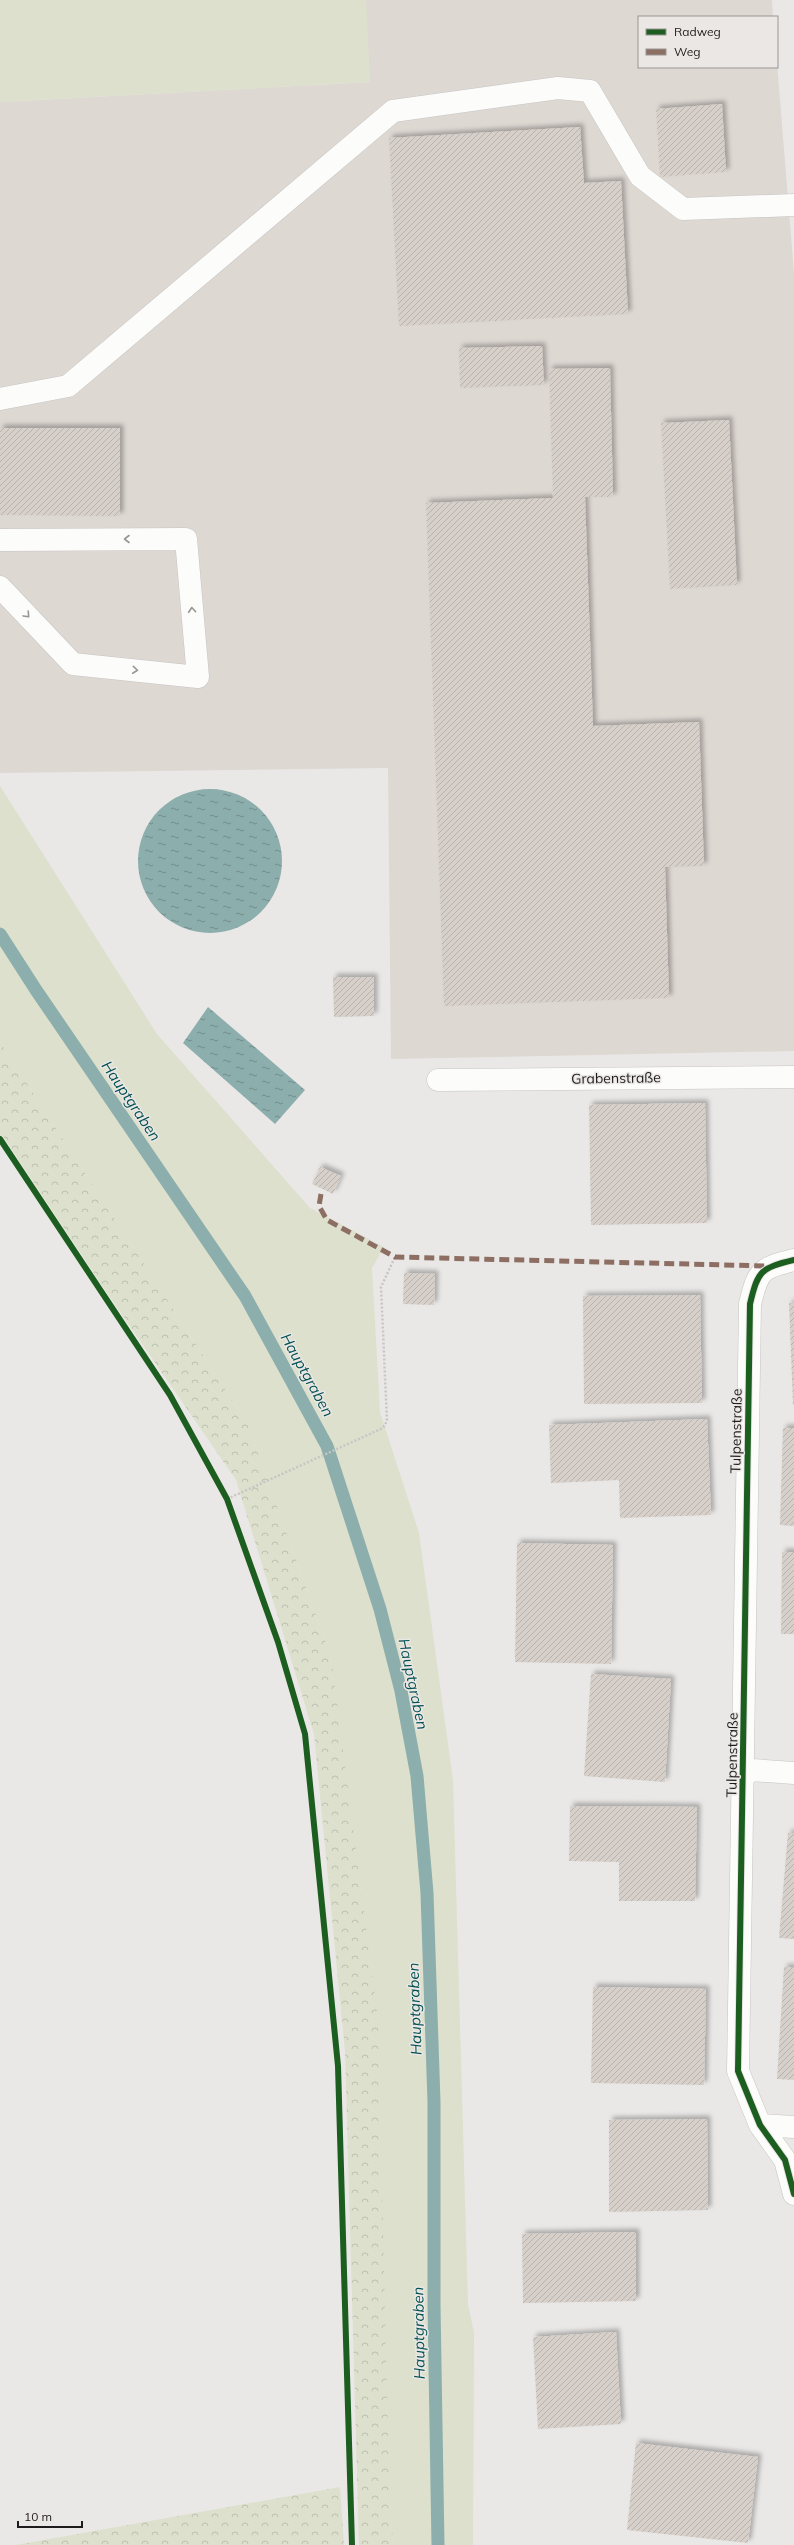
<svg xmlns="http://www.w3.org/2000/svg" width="794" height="2545" font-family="Mulish,sans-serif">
	<defs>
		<pattern id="forest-crowns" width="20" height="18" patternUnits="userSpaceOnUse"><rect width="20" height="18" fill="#dce0cc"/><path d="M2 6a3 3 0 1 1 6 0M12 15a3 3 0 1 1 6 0" fill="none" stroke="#bcc0af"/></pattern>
		<pattern id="water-ripples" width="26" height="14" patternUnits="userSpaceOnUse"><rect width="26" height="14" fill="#8caead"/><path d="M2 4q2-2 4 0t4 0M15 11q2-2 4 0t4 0" fill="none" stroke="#728d8c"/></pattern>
		<pattern id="building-hatch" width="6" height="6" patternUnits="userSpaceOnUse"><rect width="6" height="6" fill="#d7d0ca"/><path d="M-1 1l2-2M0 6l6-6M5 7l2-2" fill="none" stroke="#b8b2ad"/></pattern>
		<filter id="shadow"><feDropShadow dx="3.5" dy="-3.5" stdDeviation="2" flood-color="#0004"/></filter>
	</defs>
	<rect width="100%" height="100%" fill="#eae8e6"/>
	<path fill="#ded8d3" d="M365,0H772L773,17H639V67H777V62L794,273V1051L391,1059L388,768L0,773V102L370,82Z"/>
	<path fill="#dce0cc" d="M0,0H366L370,82L0,102Z
		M0,786L157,1034L310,1208L384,1247L372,1268L380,1412L419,1533L453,1780L468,2305L474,2332L473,2545H393L331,1657L247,1423L0,1042Z"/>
	<path fill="url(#forest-crowns)" d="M0,1042L247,1423L331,1657L378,2020L389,2477L393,2545H359L345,2051L314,1734L236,1480L0,1138Z
		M340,2487L344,2545H16Z"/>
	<path fill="url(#water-ripples)" d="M138 861a72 72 0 1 1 144 0a72 72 0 1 1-144 0Z
		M208,1007L305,1090L275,1124L183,1043Z"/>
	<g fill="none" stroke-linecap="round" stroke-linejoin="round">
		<path stroke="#8caead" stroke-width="13" d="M0,934L36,990L245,1296L327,1446L380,1609L401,1691L417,1776L427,1893L434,2102V2305L438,2545"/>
	</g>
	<path fill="url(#building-hatch)" filter="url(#shadow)" d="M722,104L726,172L660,177L656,109Z
		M580,127L584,183L621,181L628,314L399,326L389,138Z
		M542,346L544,385L460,388L459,348Z
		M610,368L613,497H585L593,726L699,722L704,866L665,867L669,998L444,1006L426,503L553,498L549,369Z
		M729,420L737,585L670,589L661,423Z
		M0,428H120V516L0,515Z
		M333,977H374V1016L334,1017Z
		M705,1103L707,1223L591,1225L589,1105Z
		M320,1167L341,1176L333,1194L312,1184Z
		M404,1273L435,1274L434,1305L403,1304Z
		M700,1295L702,1403L584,1404L583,1296Z
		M789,1303H794V1405H793Z
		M707,1419L711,1515L620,1518L619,1480L551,1483L549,1425Z
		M783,1428H794V1526L780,1525Z
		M517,1543L613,1545L611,1664L515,1662Z
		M782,1552H794V1634H781Z
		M591,1674L671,1679L665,1782L584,1776Z
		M570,1806L697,1807L695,1901H619V1862L569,1861Z
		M788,1833H794V1939L779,1938Z
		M784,1967L794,1968V2080L777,2079Z
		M593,1987L706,1989L704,2085L591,2083Z
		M707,2119L708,2210L609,2212V2120Z
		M636,2232V2301L523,2303L522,2234Z
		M616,2332L621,2424L538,2429L533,2337Z
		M636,2443L758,2457L748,2543L627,2530Z"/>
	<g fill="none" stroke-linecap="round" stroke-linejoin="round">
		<defs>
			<path id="lane" d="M0,399L68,386L393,111L558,88L590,91L640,176L683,209L794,205
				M0,540L186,539L198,677L73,664L0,587"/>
			<path id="street" d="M438,1080L794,1077
				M794,1260C761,1268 758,1270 750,1304L738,2071L760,2125L785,2160L794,2194
				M743,1776L752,1770L794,1773
				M760,2125L794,2127"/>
		</defs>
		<use href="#lane" stroke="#c6c4c3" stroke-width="23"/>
		<use href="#street" stroke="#c6c4c3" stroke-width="23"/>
		<path stroke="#c7c6c5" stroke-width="2.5" stroke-dasharray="2 2" stroke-linecap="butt" d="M227,1499L383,1428L387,1421L381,1287L395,1257"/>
		<use href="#lane" stroke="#fcfcfb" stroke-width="22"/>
		<use href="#street" stroke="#fcfcfb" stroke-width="22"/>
		<path stroke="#8d6e63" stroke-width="5" stroke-dasharray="10 5" stroke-linecap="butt" d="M321,1194L319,1206L327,1220L395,1257L769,1266"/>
		<defs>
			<path id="cycleway" d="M0,1139L170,1395L227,1499L278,1642L305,1734L338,2066L352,2545
				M794,1260C761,1268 758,1270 750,1304L738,2071L760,2125L785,2160L794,2194"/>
		</defs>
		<use href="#cycleway" stroke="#ebe7e5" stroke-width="8"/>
		<use href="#cycleway" stroke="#1b5e20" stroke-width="6"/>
	</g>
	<defs><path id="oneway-chevron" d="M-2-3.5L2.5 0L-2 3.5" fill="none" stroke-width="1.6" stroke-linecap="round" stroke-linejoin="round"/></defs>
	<g stroke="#989796">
		<use href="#oneway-chevron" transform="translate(127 539) rotate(180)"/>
		<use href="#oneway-chevron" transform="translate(192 610) rotate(-95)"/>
		<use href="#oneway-chevron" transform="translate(27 615) rotate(47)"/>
		<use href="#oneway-chevron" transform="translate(135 670) rotate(6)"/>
	</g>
	<g text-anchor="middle" stroke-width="3" stroke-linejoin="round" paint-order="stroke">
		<g font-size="14" fill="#1d1b1b" stroke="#ebe7e5">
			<text transform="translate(616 1078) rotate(-1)" y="5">Grabenstraße</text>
			<text transform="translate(736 1431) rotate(-89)" y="5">Tulpenstraße</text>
			<text transform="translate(732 1755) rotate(-89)" y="5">Tulpenstraße</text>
		</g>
		<g font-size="15" font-style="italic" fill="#025152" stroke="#ebe7e5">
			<text transform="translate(131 1101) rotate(56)" y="5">Hauptgraben</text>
			<text transform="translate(307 1375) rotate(61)" y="5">Hauptgraben</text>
			<text transform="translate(413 1684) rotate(78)" y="5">Hauptgraben</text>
			<text transform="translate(415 2009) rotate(-92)" y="5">Hauptgraben</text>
			<text transform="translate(419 2333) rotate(-91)" y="5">Hauptgraben</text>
		</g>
	</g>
	<rect x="638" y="16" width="140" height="52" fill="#ebe7e5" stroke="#999594"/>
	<rect x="646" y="29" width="20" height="6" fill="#1b5e20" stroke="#999594"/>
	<text x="674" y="36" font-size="12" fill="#1d1b1b">Radweg</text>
	<rect x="646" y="49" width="20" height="6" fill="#8d6e63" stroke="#999594"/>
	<text x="674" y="56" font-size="12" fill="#1d1b1b">Weg</text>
	<path d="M18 2521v6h64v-6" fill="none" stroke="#1d1b1b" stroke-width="2"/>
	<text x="24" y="2521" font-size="12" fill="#1d1b1b" stroke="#ebe7e5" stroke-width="3" paint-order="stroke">10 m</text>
</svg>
